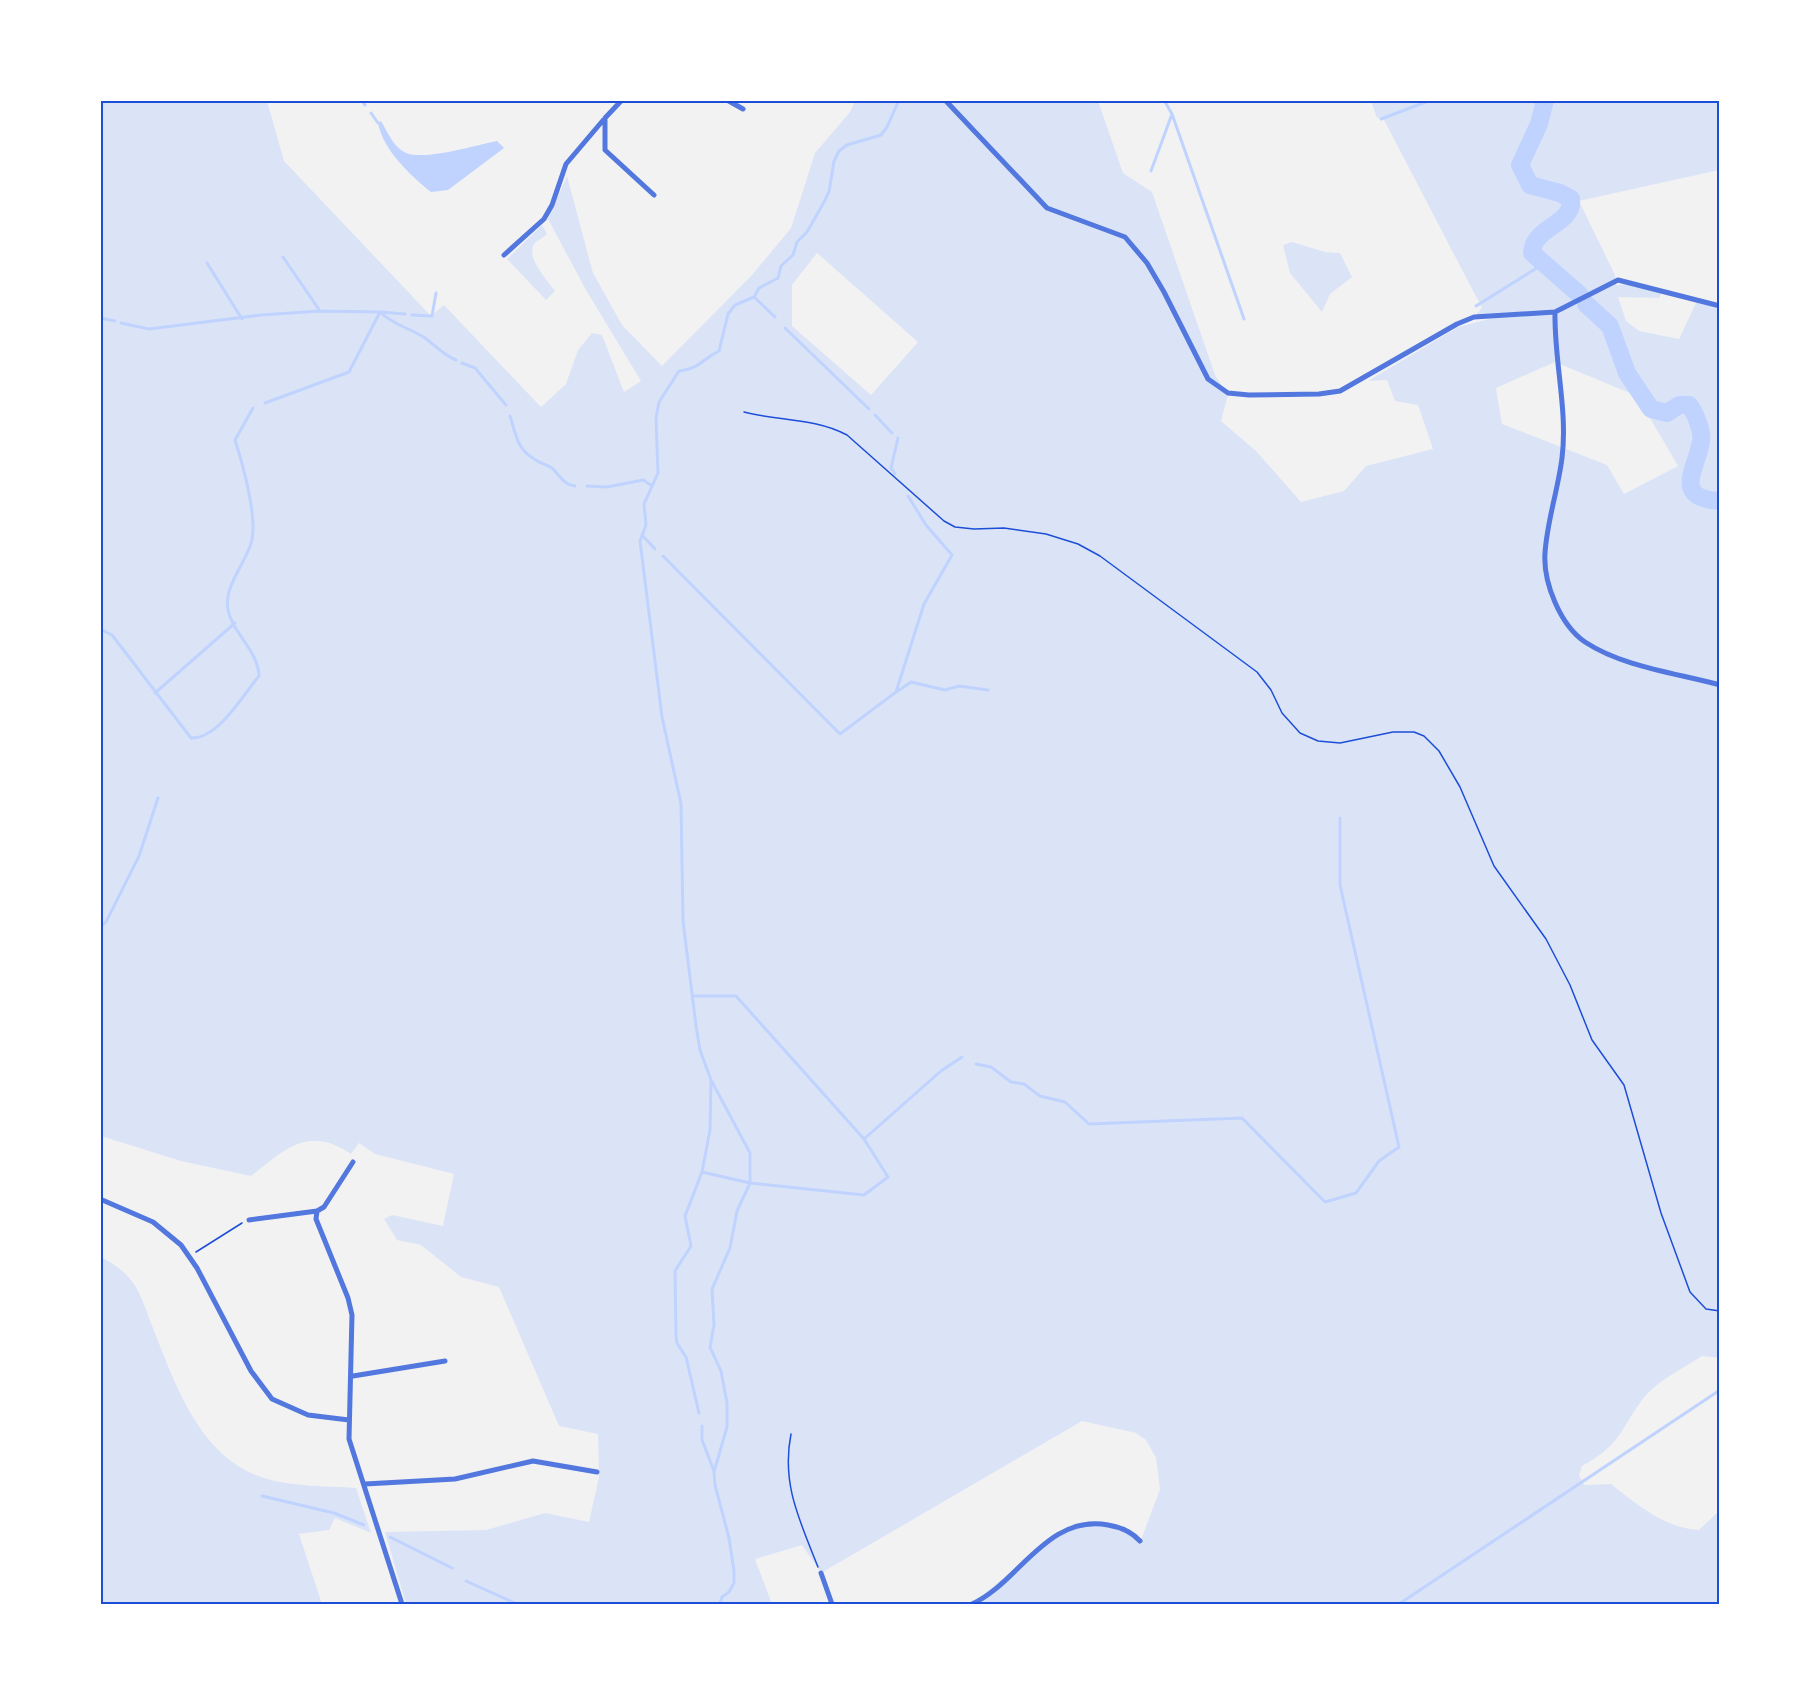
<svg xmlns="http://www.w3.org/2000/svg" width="1820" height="1705" font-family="'Sofia Sans Condensed',sans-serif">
	<rect width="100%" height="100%" fill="#f2f2f2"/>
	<path fill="#dbe4f7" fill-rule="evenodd" d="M100,101H267L284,161L431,316L444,305L541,407L566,384L578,350L592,333L602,335L624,392L641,381L586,290L548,219L567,176L593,273L622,325L662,366L752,275L791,228L815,153L850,112L855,101H1098L1123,173L1152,192L1215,375L1228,395L1221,421L1256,451L1301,502L1344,491L1366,466L1433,449L1418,405L1395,401L1387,380L1368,381L1458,327L1493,318L1474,317L1482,308L1383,118H1377L1371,101H1719V170L1579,201L1615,275L1616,285L1630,284L1662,292L1659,298L1618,297L1626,321L1639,331L1679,339L1697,301L1719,309L1720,1358L1702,1356C1685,1367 1661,1379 1647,1394C1620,1426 1625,1443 1582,1466L1579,1475L1584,1485L1611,1484C1638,1505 1664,1528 1699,1530L1719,1511V1604H972L1047,1542L1081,1525H1109L1141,1540L1160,1489L1156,1458L1146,1440L1136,1433L1082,1421L821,1573L802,1545L755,1559L772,1604H406L385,1532L486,1530L545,1513L589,1522L599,1477L598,1434L559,1426L499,1287L461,1277L421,1245L397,1240L384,1219L392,1215L443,1226L454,1174L375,1154L359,1143L351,1154C308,1125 286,1149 251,1176L181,1161L101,1136ZM817,253L918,342L871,395L792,326V285ZM1555,362L1637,396L1678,466L1624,494L1607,465L1502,424L1496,388Z
		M542,225L547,234C544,237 538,240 535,243C524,256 548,281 555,291L546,300L507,259Z
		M1292,242L1325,252L1340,253L1352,277L1330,294L1322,312L1290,273L1283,245Z
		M101,1257C137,1276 139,1292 153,1328C175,1384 200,1458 264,1478C293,1487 326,1486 356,1488L371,1533L335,1518L329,1530L299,1534L322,1604H101Z"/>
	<path fill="#bfd3fe" d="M381,121C387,131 393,146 404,152C422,162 476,145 497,141L504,148L448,190L431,192C410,175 383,150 378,123Z"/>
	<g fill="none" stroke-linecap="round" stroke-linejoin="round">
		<path stroke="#bfd3fe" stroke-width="3" d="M362,100L365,105
			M371,113L378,123
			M1172,114L1244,319
			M1381,119L1431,100
			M1151,171L1172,114L1164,100
			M283,257L320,311
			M207,263L242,319
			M754,297L775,317
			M1476,306L1543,264
			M412,315L432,316L436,293
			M100,318L115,321
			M121,323L149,329L261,315L320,311L380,312C393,325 410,328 425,338C436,346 443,355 456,360
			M785,328L869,409
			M462,363L475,368L506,405
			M265,403L349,372L380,312L405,314
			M875,415L892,433
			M510,416C516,435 517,450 536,460C541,464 549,465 553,469C560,476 564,485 575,486
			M895,474L891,468L898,438
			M587,486L607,487L643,480L651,485
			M642,535L655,549
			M663,556L840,734L896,692L924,604L952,555L926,525L908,496
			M100,629L112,635L191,738C218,739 243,695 259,676C258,650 233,634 228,610C223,586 247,562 252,540C257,515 243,465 235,440L253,408
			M898,691L911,682L945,690L959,686L988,690
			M155,693L235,623
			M100,926L106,922L139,856L158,798
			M693,996H736L864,1139L941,1071L962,1057
			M976,1064L991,1067L1011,1082L1024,1084L1040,1096L1065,1102L1089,1124L1242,1118L1325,1202L1356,1193L1379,1161L1399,1147L1340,885V818
			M702,1172L750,1183L864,1195L888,1177L864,1139
			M699,1413L686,1357L677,1343L676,1336L675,1271L691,1246L685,1216L702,1172L710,1130L711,1081
			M702,1426V1440L714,1471
			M262,1496L334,1513L364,1525
			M390,1537L452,1568
			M466,1581L517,1604
			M720,1604L722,1597L729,1592L734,1583V1571L729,1538L715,1485L714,1472L727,1427V1403L721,1371L710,1347L714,1325L712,1289L730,1248L737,1211L750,1183V1153L711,1080L700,1050L696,1026L683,921L681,804L662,717L640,541L646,525L644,504L658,473L656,418L659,402L679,371C702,368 700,360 719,351L728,314L735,305L754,297L759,288L778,278L781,266L793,255L797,242L807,232L824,202L829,192L834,161L839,151L847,145L881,135L887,127L899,100
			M1399,1604L1720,1390"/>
		<path stroke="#bfd3fe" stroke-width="18" d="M1545,100L1539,124L1520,165L1530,185L1560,193L1571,199C1574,225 1533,226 1532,253L1580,295
			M1586,304L1610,326L1627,373L1651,409L1667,413L1679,405H1689C1695,412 1703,432 1701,441C1697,469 1671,498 1720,501"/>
		<path stroke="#1d4ed8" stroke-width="1.5" d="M744,412C778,421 816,418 847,435L944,521L955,527L974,529L1004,528L1046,534L1078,544L1100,556L1257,672L1271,690L1282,713L1300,733L1318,741L1340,743L1393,732H1414L1424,736L1439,751L1460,787L1494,866L1546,939L1570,985L1592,1040L1624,1085L1661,1213L1690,1292L1706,1309L1720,1311
			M196,1252L242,1223
			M791,1434C781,1484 800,1521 818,1567"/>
		<path stroke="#5277de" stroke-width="5" d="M622,100L605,118V150L654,195
			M727,100L743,109
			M945,100L1047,208L1125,237L1147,263L1164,292L1208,379L1228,393L1249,395L1319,394L1340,391L1457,324L1474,317L1555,312L1618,280L1720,306
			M504,255L544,219L552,205L566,164L605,118
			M1555,312C1554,361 1568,410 1562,458C1558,490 1547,521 1545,553C1543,582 1560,625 1585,642C1623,667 1676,673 1720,685
			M100,1199L153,1222L181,1245L197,1268L251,1371L272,1399L308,1415L349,1420
			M317,1211L316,1219L348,1298L352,1315L349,1439L402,1604
			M317,1211L324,1207L353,1162
			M249,1220L317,1211
			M353,1376L445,1361
			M365,1484L455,1479L533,1461L597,1472
			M821,1573L832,1604
			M972,1604C1019,1583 1046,1514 1108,1525C1120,1527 1132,1532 1140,1541"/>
	</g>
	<rect width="1820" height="1705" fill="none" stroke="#ffffff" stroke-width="204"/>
	<rect x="102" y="102" width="1616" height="1501" fill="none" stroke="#1d4ed8" stroke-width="2"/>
</svg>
